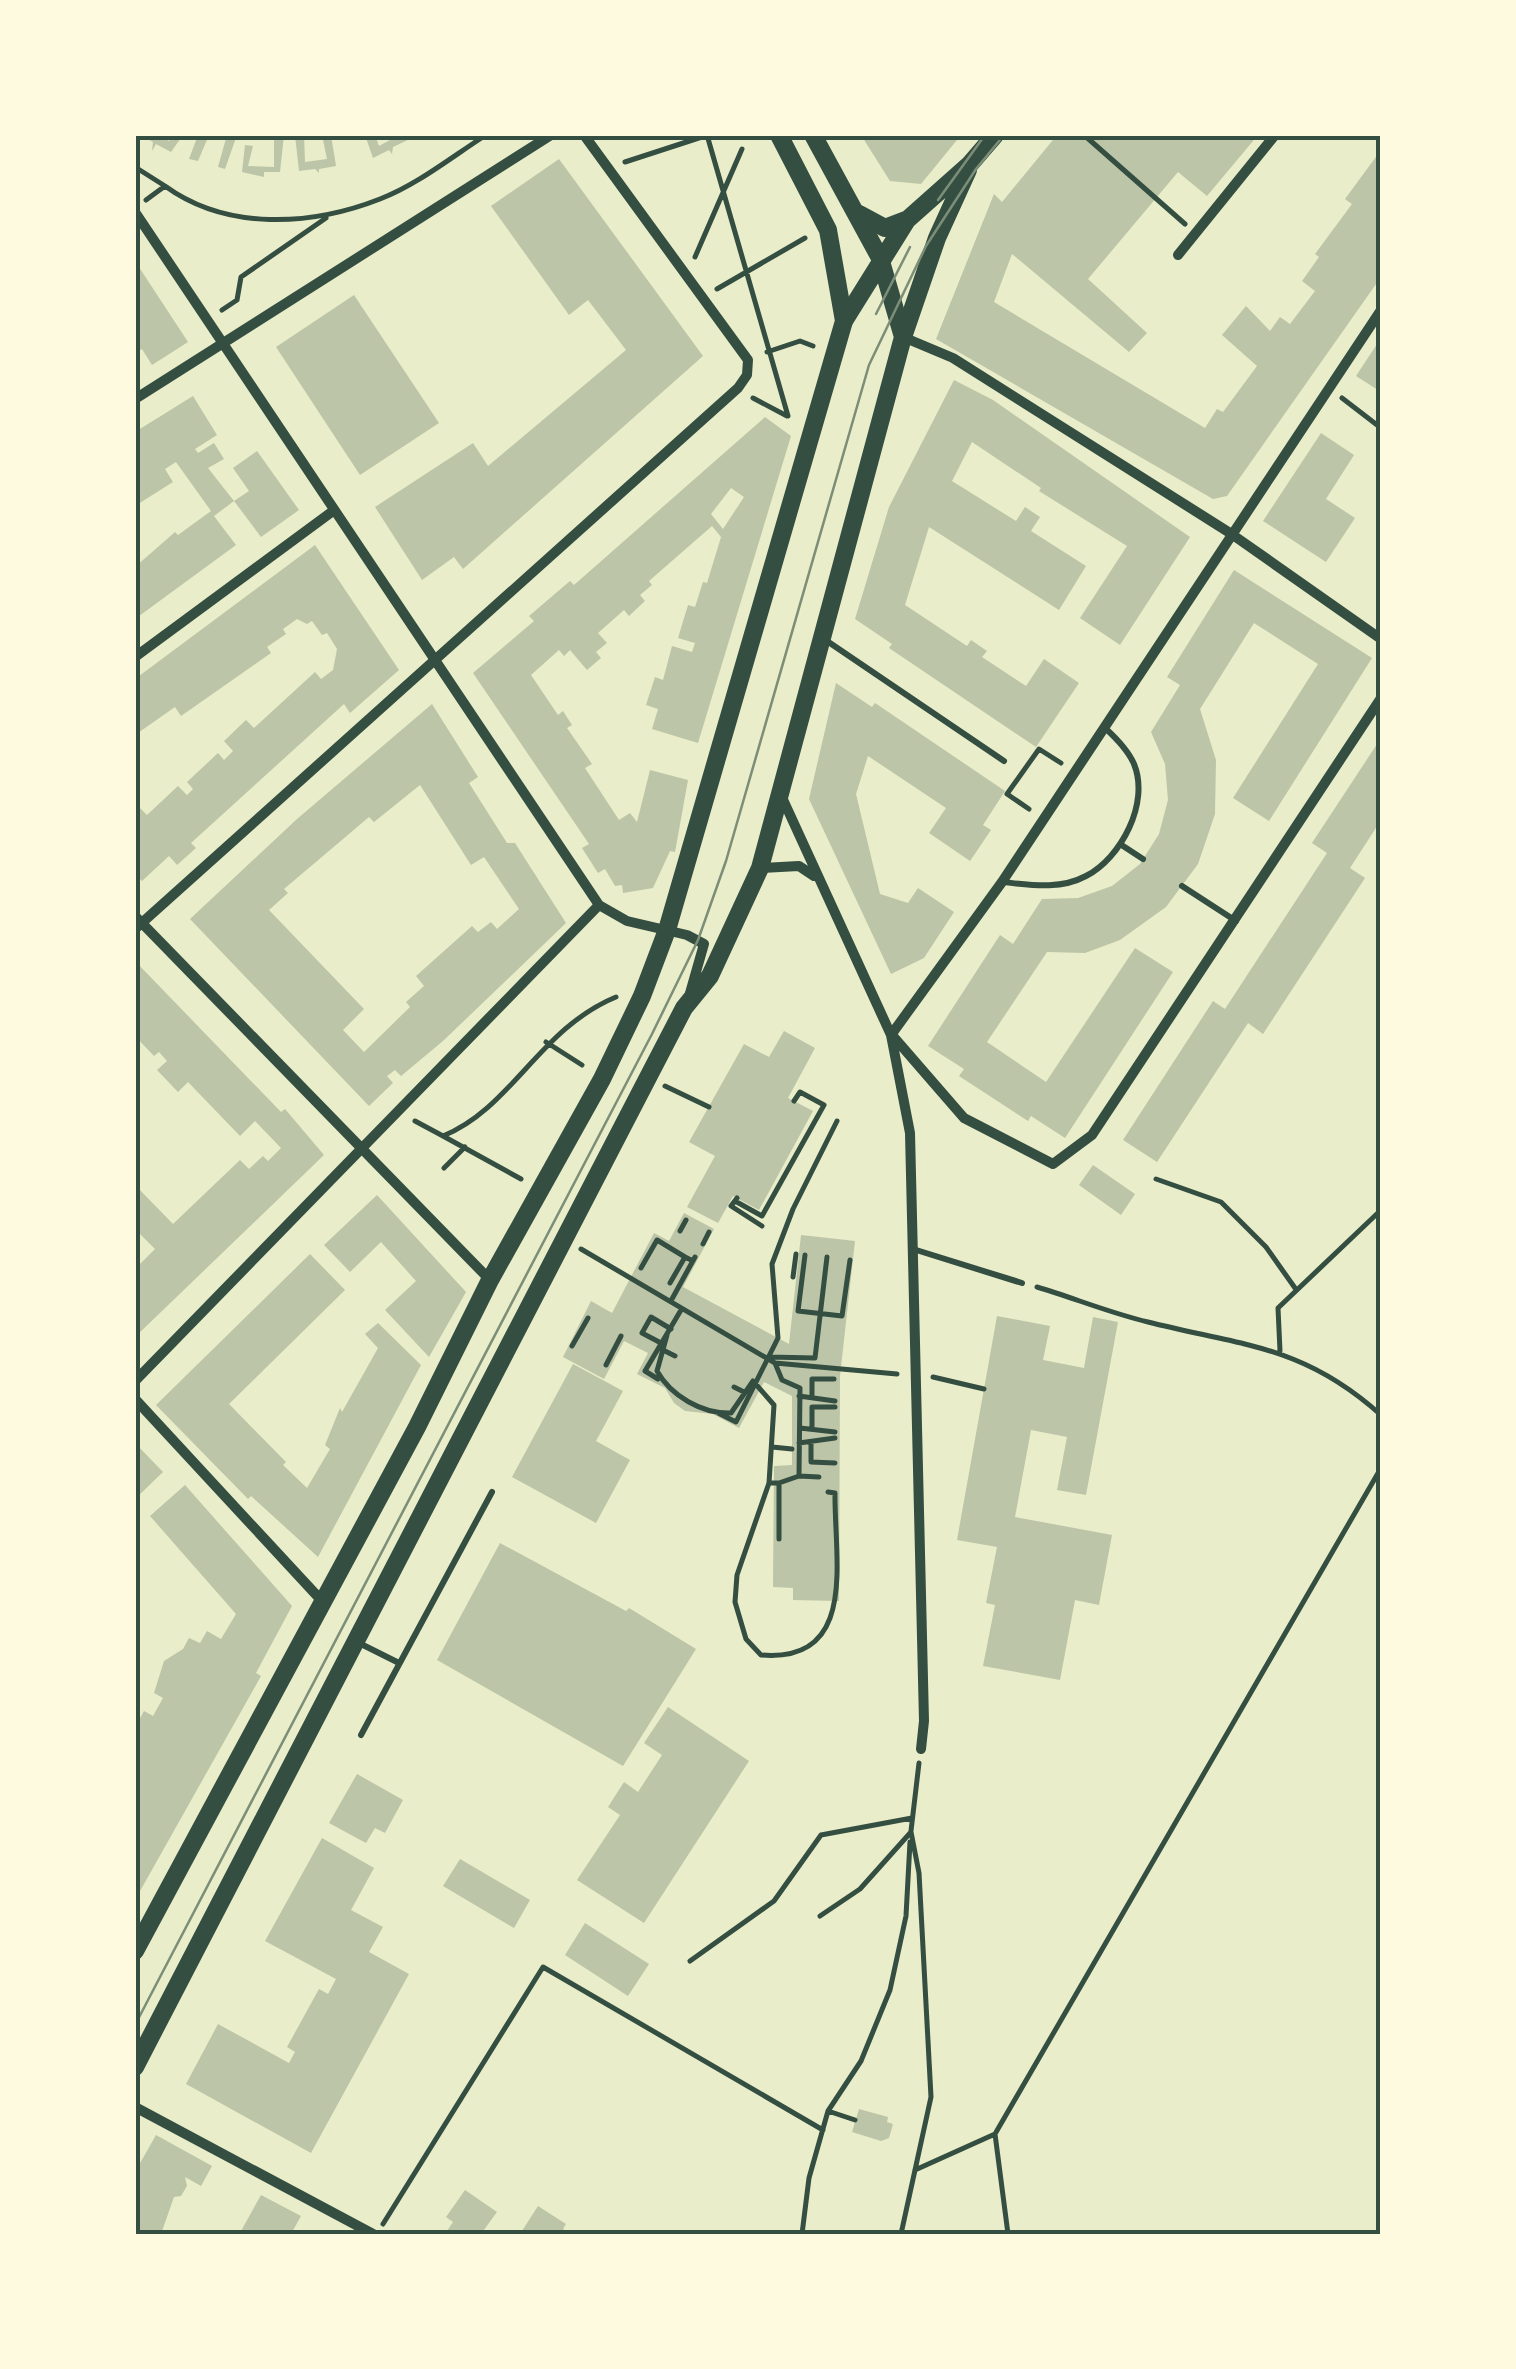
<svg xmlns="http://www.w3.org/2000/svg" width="1516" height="2369" font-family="'Public Sans',sans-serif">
	<rect width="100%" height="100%" fill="#e9edc9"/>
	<path fill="#bcc5a7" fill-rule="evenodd" d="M140,135H158L169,141L172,135H183L171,152L156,144L152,151L153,142Z
		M198,135H209L198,161L189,159Z
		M227,135H237L225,169L218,167Z
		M274,135H284L280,172H264V177L242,172L245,145L253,146L248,166L274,167Z
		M295,135H304L305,162L327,159L322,135H331L336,166L319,169V173L315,169L299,171Z
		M365,135H375L379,146L399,135L412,138L393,147L392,154L389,150L373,158Z
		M861,135H961L921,184L890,181Z
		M1057,135H1258L1207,196L1178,172L1088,279L1147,333L1129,352L1012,254L994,302L1205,428L1217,409L1223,412L1257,366L1222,335L1246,306L1270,331L1280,317L1290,324L1315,291L1302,281L1319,257L1315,254L1352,204L1345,199L1381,150V277L1227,496L1213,499L936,339L994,194L1002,202Z
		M559,159L703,356L463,569L454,557L422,580L375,507L473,443L488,466L626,350L588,300L569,315L491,206Z
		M135,261L188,342L152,365L142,349L135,353Z
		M354,295L439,423L360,475L276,347Z
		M1381,338V392L1356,376Z
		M954,380L993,400L1190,537L1120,645L1080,618L1127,546L1039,491L1041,488L972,442L952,481L1016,521L1025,507L1040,517L1031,531L1086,566L1059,610L929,527L905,605L967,646L971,640L987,651L982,657L1026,686L1044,659L1079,683L1036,747L889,648L892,644L855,619L889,507Z
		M193,396L217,435L195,449L198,453L214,443L224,459L208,468L234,501L214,516L236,545L135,619V567L175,532L178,535L211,511L176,462L165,469L173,482L135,506V432Z
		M765,417L791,436L698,743L652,729L658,709L646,705L655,677L663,680L672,646L692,652L695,643L678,638L688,605L695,607L703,582L707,583L721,537L712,526L649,581L652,585L640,595L645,601L629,616L624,610L598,633L607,643L596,652L601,658L587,670L570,650L564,656L559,650L531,675L558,715L563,711L572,725L567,728L592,764L585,768L619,820L630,813L637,822L650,770L688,780L675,852L670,851L653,888L623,893L622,885L615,886L605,869L598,873L582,848L589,844L473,673L534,621L529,616L570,581L574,585ZM731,488L744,497L723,529L711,514Z
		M1321,433L1354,455L1326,499L1355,518L1326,562L1263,521Z
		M257,451L299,510L261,537L234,501L249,491L233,468Z
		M315,545L399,670L350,713L344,704L191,843L196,848L177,865L169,856L142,881L135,874V803L147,815L178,786L187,795L193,789L187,782L218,753L224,760L233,751L224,741L246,720L254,728L315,672L321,679L333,670L337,649L327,633L322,635L312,621L307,624L297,619L283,629L286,634L267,647L271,653L181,716L175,707L135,735V679Z
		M1234,570L1372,658L1269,821L1233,798L1318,664L1254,623L1200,709L1216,760L1215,814L1198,864L1166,907L1120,940L1085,953L1047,952L987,1042L1046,1082L1135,948L1173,972L1065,1138L1031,1116L1028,1121L959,1076L964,1069L928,1046L1000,935L1013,944L1042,899L1078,898L1112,886L1140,864L1159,834L1168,800L1165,764L1151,732L1180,685L1167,677Z
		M836,683L872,707L875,703L1005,791L983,825L991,830L970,861L929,833L946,808L868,756L856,794L880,894L908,903L918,888L954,912L924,958L891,974L809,799Z
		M432,704L478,777L469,783L507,843H515L566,923L443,1041L401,1076L395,1070L387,1076L393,1083L369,1106L190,919L297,819ZM420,785L471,865L484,857L519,909L497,929L491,922L478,932L472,926L416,976L424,986L406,1002L410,1007L364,1052L343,1030L364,1009L269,910L288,893L284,889L369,817L374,822Z
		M1381,738V820L1350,868L1365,878L1263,1034L1248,1023L1157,1162L1123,1140L1213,1001L1225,1009L1327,853L1312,843Z
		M135,961L281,1112L285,1109L324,1155L135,1337V1269L155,1249L135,1229V1185L173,1224L240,1160L249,1169L263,1156L268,1161L281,1148L255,1121L240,1136L188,1082L178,1092L157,1070L167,1061L159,1052L154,1056L135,1036Z
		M784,1031L815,1048L788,1098L813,1111L759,1210L733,1196L718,1223L687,1207L715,1156L689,1142L744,1044L769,1057Z
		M1093,1165L1135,1194L1121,1215L1079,1185Z
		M377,1195L466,1292L429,1357L385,1310L416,1281L381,1242L350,1272L324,1245Z
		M684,1213L714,1229L683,1287L789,1344L801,1235L855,1241L840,1376L839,1601L793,1600V1588L773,1587L774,1466L792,1465V1396L764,1382L739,1428L713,1414L685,1411L674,1403L665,1388L637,1374L648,1353L624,1341L604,1379L563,1357L591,1301L612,1313L654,1233L669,1241Z
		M310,1254L345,1290L229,1404L286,1462L283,1465L307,1488L330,1449L325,1445L340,1408L342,1412L378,1348L365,1334L378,1323L421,1365L318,1557L251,1496L248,1499L156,1405Z
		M997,1316L1050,1326L1043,1360L1084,1368L1093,1317L1118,1322L1086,1495L1057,1490L1067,1437L1031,1430L1015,1517L1112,1535L1099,1605L1075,1600L1060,1680L983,1666L995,1605L986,1603L997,1547L957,1540Z
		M573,1364L623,1391L596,1441L630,1460L596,1523L512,1477Z
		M135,1443L163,1472L135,1499Z
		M185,1485L292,1606L256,1673L261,1676L135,1900V1727L144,1711L153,1716L163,1698L154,1693L164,1661L183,1649L189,1638L200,1643L207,1631L221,1639L236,1614L150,1516Z
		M500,1543L626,1611L629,1608L696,1649L623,1766L437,1660Z
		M668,1707L749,1761L644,1923L577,1880L620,1815L608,1807L624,1782L638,1792L662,1755L644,1743Z
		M357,1774L403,1800L385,1833L375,1828L366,1843L329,1823Z
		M322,1838L374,1868L351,1910L383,1927L369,1952L409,1974L311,2153L186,2084L218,2024L289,2063L295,2052L287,2047L319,1989L328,1994L336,1979L265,1941Z
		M460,1859L530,1900L514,1928L443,1886Z
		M585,1923L649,1964L628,1996L565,1955Z
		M859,2109L888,2117L887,2122L893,2124L889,2138L881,2141L852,2132Z
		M156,2135L212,2166L201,2186L185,2177L187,2186L181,2196L174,2197L161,2234H135V2172Z
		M465,2190L497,2212L481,2234H445L453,2222L446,2217Z
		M261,2195L301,2216L291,2234L241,2231Z
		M538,2206L566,2224L563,2229L571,2234H520Z"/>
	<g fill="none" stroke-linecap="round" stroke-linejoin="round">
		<path stroke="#344e41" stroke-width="5" d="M707,135L788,416
			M1084,135L1185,224
			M625,162L708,135
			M135,167L165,186
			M146,200L165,186C227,231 311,226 380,199C417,185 453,156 486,135
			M695,257L742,149
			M717,289L805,238
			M222,310L237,300L241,277L326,218
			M767,352L800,341L813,346
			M753,398L787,416
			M1342,398L1381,428
			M1029,809L1007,794L1039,749L1061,763
			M546,1042L582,1065
			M665,1086L709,1107
			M415,1121L443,1136C512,1108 540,1028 616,997
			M443,1136L521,1179
			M444,1168L465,1147
			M1156,1179L1221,1202L1266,1247L1295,1288
			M737,1198L731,1206L762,1226
			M735,1201L762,1216L824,1105L800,1092L794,1101
			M680,1231L686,1220
			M703,1244L709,1232
			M581,1249L775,1363L897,1374
			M805,1255L798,1311L842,1316L850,1260
			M641,1268L657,1240L685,1257
			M793,1277L796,1254
			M670,1283L685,1257L693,1261
			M1037,1287C1074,1298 1110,1313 1148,1322C1243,1346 1303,1345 1381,1415
			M672,1299L695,1257
			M667,1335L657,1371C671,1396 702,1414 731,1413L753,1381L774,1405L769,1483H779
			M661,1343L642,1333L651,1317L671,1329
			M572,1346L588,1318
			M665,1351L675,1356
			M1280,1351L1278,1308L1381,1210
			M769,1357L815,1358L827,1257
			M775,1363L782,1380L800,1388L799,1476L819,1477
			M606,1365L621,1336
			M933,1377L984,1389
			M658,1379L645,1371L681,1310
			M734,1387L744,1392
			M799,1396L835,1401
			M812,1397V1379H834
			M718,1413L736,1422L778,1338L772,1264L793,1209L837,1121
			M800,1428L835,1432
			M812,1429V1407H835
			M799,1443L835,1438
			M811,1443V1462L835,1463
			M772,1447L792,1449
			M769,1483L737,1575L735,1602L746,1639L761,1655C859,1663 834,1559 835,1493L828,1492
			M779,1539V1483L799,1476
			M911,1831L919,1763
			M820,1916L860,1889L911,1832L919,1873L931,2097L901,2234
			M690,1961L774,1901L821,1835L912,1818
			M828,2111L855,2120
			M915,2170L995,2134
			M383,2224L543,1967L823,2130
			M802,2234L809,2178L828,2111L861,2061L890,1990L906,1916L910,1842
			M1008,2234L995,2134L1381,1468"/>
		<path stroke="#344e41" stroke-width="6" d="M824,639L1004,761
			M1120,844L1143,859
			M1003,882C1031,885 1060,890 1086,876C1121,858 1150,803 1134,764C1128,750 1116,738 1105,728
			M1182,886L1236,921
			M913,1249L1022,1283
			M357,1642L399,1663
			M361,1735L492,1492"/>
		<path stroke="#344e41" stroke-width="10" d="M135,212L599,905L627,921L687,935L704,944L690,993
			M1178,255L1275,135
			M903,337L953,358L1230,533L1381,639
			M135,399L551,135
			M135,657L333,511
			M780,793L891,1035L910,1133L924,1721L921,1749
			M760,868L799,866L814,876
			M135,916L490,1280
			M135,929L738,388L747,375L748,360L584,135
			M891,1035L1002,882L1381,310
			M892,1035L964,1118L1053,1164L1092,1135L1381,698
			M135,1381L599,905
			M135,1399L321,1600
			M135,2107L373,2234"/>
		<path stroke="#344e41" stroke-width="18" d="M859,214L885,228L906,220
			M844,321L907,220L970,164L995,135
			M903,337L937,238L968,170"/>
		<path stroke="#344e41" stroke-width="18" d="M135,1951L417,1427L490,1280L602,1079L642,996L667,930L844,321L828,230L779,135
			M135,2067L684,1008L710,976L760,868L903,337L880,258L813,135"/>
		<path stroke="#7c8e77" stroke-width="2.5" d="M938,200L985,135
			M876,314L910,247
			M135,2025L652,1034L698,940L726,861L869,365L926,246L976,169L1004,135"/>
	</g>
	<rect width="1516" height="2369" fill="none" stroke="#fefae0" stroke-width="275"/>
	<rect x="138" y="138" width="1240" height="2094" fill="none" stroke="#344e41" stroke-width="4"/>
</svg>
